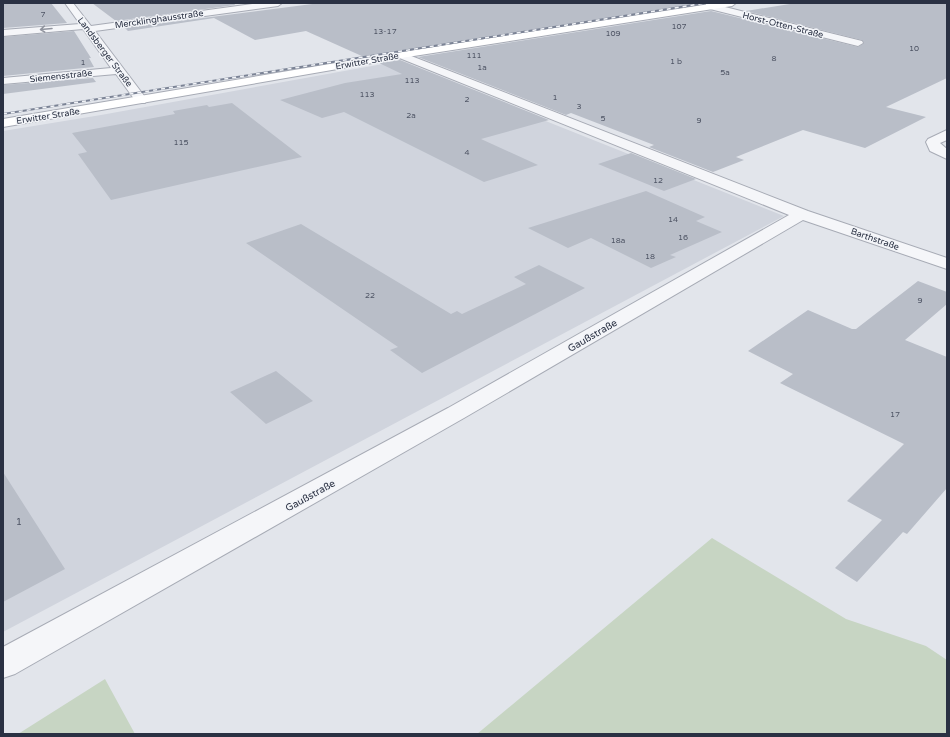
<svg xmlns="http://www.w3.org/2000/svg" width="950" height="737" font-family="'Varela Round',sans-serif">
	<rect width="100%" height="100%" fill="#e2e5eb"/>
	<path fill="#d0d4dd" d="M383,64L410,67L784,216L3,632V131L101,115Z"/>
	<path fill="#c7d5c3" d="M712,538L846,619L926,646L947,660V734H477Z
		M105,679L135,734H18Z"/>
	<path fill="#b9bec8" d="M3,3H51L67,23L3,28Z
		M92,3H234L235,5L116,21Z
		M320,3H705L364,57L306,31L255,40L214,18L128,31L125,28Z
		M796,3H947V78L886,107L926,117L865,148L803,130L736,157L744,160L713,172L649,147L654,145L571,113L566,115L418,57L711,11L858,47L864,43L862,40L746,11Z
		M74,31L91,58H89L94,67L3,76V37Z
		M400,60L549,120L481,139L538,165L484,182L344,112L322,118L280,100L345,83L402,74L379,63Z
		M93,78L96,82L3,94V85Z
		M232,103L302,157L111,200L78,154L87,152L72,133L175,114L173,111L207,105L209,107Z
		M631,153L696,179L664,191L598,164Z
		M646,191L705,217L696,221L722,232L670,255L676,257L651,268L591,238L568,248L528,228Z
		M301,224L451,314L457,311L462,314L526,284L514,277L539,265L585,288L422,373L390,350L398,347L246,243Z
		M918,281L947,292V304L905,340L947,357V488L907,534L903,532L857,582L835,568L882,520L847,501L904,444L780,383L793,374L748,351L808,310L852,329H856Z
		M276,371L313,401L266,424L230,392Z
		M3,472L65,569L3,602Z"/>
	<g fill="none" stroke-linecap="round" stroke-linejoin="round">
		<defs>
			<path id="street" d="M65,3H73L91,26L259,3H282L278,6L95,31L145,97L147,100L145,103H137L116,74L3,84V78L111,68L83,29L3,36V30L80,24Z
				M709,3L862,41L863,43L858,46L706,8V4Z
				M401,52L808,211L947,258V269L803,220L464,418L15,674L3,678V647L448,408L789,215L397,57L396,55Z
				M947,130V140L940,143L947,149V159L930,151L926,142L928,139Z"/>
			<path id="secondary" d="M716,3H736L732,6L401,58L3,127V119L401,52Z"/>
		</defs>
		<use href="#street" stroke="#a7abb5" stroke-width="2"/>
		<use href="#secondary" stroke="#a7abb5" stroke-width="2"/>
		<use href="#street" fill="#f5f6f9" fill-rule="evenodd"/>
		<use href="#secondary" fill="#fff" fill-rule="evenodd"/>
		<defs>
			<path id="rail" d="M3,114L706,3"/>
		</defs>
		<use href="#rail" stroke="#7b8395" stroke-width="2"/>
		<use href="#rail" stroke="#f2f4f8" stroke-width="1.5" stroke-dasharray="4" stroke-linecap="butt"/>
	</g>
	<defs><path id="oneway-shaft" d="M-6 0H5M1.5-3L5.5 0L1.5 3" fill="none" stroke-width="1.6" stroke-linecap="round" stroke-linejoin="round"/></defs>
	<use stroke="#90949e" href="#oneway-shaft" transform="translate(46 29) rotate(175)"/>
	<g text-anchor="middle" stroke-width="3" stroke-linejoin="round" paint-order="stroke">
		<g font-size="8" fill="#4e5464">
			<text x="43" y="17">7</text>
			<text x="679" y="29">107</text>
			<text x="385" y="34">13-17</text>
			<text x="613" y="36">109</text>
			<text x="914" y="51">10</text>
			<text x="474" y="58">111</text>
			<text x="774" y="61">8</text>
			<text x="676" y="64">1 b</text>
			<text x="83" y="65">1</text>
			<text x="482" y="70">1a</text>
			<text x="725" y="75">5a</text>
			<text x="412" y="83">113</text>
			<text x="367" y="97">113</text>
			<text x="555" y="100">1</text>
			<text x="467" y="102">2</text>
			<text x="579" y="109">3</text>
			<text x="411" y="118">2a</text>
			<text x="603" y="121">5</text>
			<text x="699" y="123">9</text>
			<text x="181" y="145">115</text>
			<text x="467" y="155">4</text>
			<text x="658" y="183">12</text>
			<text x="673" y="222">14</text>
			<text x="683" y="240">16</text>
			<text x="618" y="243">18a</text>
			<text x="650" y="259">18</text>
			<text x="370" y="298">22</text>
			<text x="920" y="303">9</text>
			<text x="895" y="417">17</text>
		</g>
		<g font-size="9" fill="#2a3143" stroke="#f2f4f8">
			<text transform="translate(159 19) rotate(-8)" y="3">Mercklinghausstraße</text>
			<text transform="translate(783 25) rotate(14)" y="3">Horst-Otten-Straße</text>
			<text transform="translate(105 52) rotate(53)" y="3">Landsberger Straße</text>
			<text transform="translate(367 61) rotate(-10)" y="3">Erwitter Straße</text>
			<text transform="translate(61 76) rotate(-6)" y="3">Siemensstraße</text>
			<text transform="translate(48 116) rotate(-9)" y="3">Erwitter Straße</text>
			<text transform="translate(875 239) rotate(19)" y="3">Barthstraße</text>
		</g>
		<g font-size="10" fill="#2a3143" stroke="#f2f4f8">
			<text transform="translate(592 335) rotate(-30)" y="4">Gaußstraße</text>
			<text transform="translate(310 495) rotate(-29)" y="4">Gaußstraße</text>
		</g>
		<g font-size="10" fill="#4e5464">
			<text x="19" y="525">1</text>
		</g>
	</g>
	<rect width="950" height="737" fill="none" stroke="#2a3143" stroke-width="8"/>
</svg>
